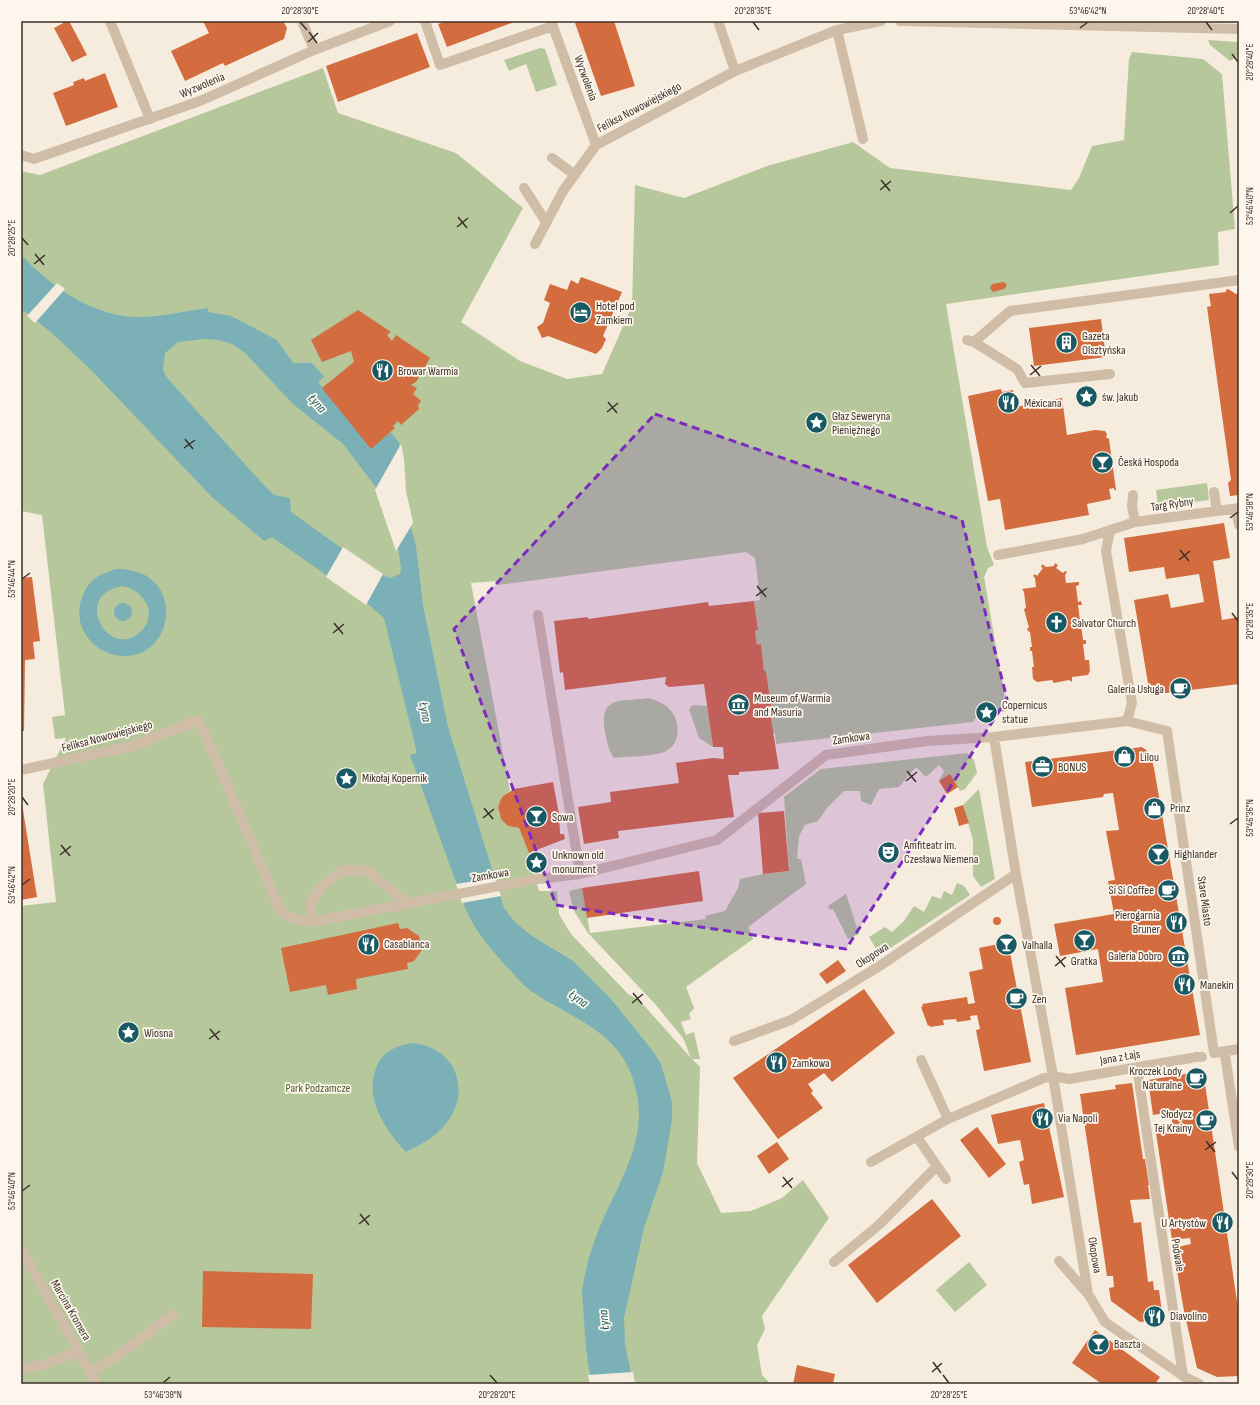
<svg xmlns="http://www.w3.org/2000/svg" width="1260" height="1405" font-family="'Sofia Sans Condensed',sans-serif">
	<rect width="100%" height="100%" fill="#f6ecde"/>
	<path fill="#b6c79c" d="M1208,40L1238,42L1237,57L1230,61L1210,45Z
		M540,48L545,49L557,85L536,92L526,64L509,71L504,60Z
		M1132,52L1203,59L1222,74L1235,229L1218,232L1219,265L946,304L987,547L994,565L988,568L984,577L1007,711L978,715L973,722L776,744L775,733H773L769,706H771L766,671H764L761,645H757L755,631L758,630L754,601L760,600L755,558L746,552L498,585L495,581L471,583L510,791C501,797 497,803 499,814L508,826L519,828L529,852H531L533,872L539,891H557L559,914L571,934L628,994L640,1001L691,1058L683,1038L655,1004L588,933L574,911L569,891L582,888L590,933L706,919L705,916L725,911L738,888L740,879L763,874L789,871L784,797L821,769L967,753L974,760L977,773L965,789L960,791L958,787L939,781L944,771L939,765L926,777L916,767L899,787L879,789L871,805L861,801L860,791H844L827,808L818,821L805,825L799,836L797,859H801L806,884L748,927L753,939L686,987L694,1008L689,1014L691,1019L681,1022L686,1035L694,1032L700,1059H692L700,1067L697,1163L721,1213L751,1211L782,1198L803,1180L829,1218L762,1316L765,1329L757,1345L762,1375L771,1384H21V906L56,902L43,784L66,738L55,739L52,717L65,715L42,515L21,511V171L40,175L323,68L338,113L456,153L523,208L461,322L520,361L567,379L602,374L632,306L635,185L684,198L767,166L853,142L890,168L1071,190L1079,178L1092,146L1124,140L1129,59Z
		M1207,483L1209,500L1158,507L1156,490Z
		M649,698C658,701 666,704 672,712C681,725 680,746 664,752C651,757 629,756 614,758C608,750 607,742 605,732C599,695 620,702 649,698Z
		M693,705L707,706L713,747L699,738L689,709Z
		M979,789L995,879L981,887L973,876V840L963,805Z
		M957,883L964,886L970,895L880,955L869,937L885,927L892,932L904,921L914,906L924,912L932,896L941,899L944,891L952,895Z
		M846,894L859,934L848,939L833,909L830,910L828,906Z
		M969,1262L987,1285L955,1312L936,1290Z"/>
	<path fill="#7ab0b6" fill-rule="evenodd" d="M21,255C51,286 90,315 135,317C155,318 187,311 208,308V312L231,316L277,340L293,363H312L324,377L318,382L371,448L391,432L399,443L402,459L407,512L416,546L423,605L448,727L504,908L514,921L529,934L573,961L610,998L652,1050L661,1064L672,1102V1120L663,1172L644,1228L624,1318L625,1344L633,1384H592C586,1359 585,1332 583,1306C583,1299 581,1291 583,1285C586,1265 593,1243 601,1224C624,1172 655,1129 629,1069C612,1030 567,1015 534,993C523,986 515,975 506,966C490,948 476,932 466,910L410,755L417,753L384,618L369,605L272,537L264,541L212,497L92,371L53,334L27,313L21,311ZM204,339L219,340L232,344L245,353L293,404L343,444L375,486L399,552L401,569L400,574L390,578L375,572L291,512L290,498L274,495L261,482L168,379L163,370L165,353L178,342Z
		M116,569C191,568 175,667 115,655C103,652 93,646 86,635C75,619 78,595 92,581C98,575 107,572 116,569ZM123,586C142,590 158,611 143,629C111,666 69,594 123,586Z
		M114 612a9 9 0 1 1 18 0a9 9 0 1 1-18 0Z
		M412,1043C457,1047 473,1093 444,1126C434,1138 420,1145 406,1152C384,1129 361,1094 379,1062C386,1050 399,1045 412,1043Z"/>
	<path fill="#f6ecde" d="M57,283L65,289L35,323L27,316Z
		M401,444L404,459L406,491L413,523L396,551L375,490Z
		M343,547L383,574L366,605L326,577Z
		M495,878L501,896L462,903L456,884Z
		M633,1372L635,1382L606,1384H590L588,1375Z"/>
	<path fill="#d36c3f" d="M67,21H69L87,55L72,62L54,28Z
		M203,21H283L287,28L284,39L225,66L223,63L185,81L171,51L209,33Z
		M447,21H517L447,47L438,24Z
		M582,21H614L635,86L601,96L575,23Z
		M417,33L430,67L338,102L326,66Z
		M105,73L118,107L66,126L53,93L74,85L73,82L84,78L85,81Z
		M581,277L622,292L603,336L606,339L602,348L596,354L548,336L542,338L537,327L543,323L550,303L544,300L550,284L567,290L571,280L578,284Z
		M1004,282L1007,285L1004,289L993,292L990,288L992,284Z
		M1228,289L1236,294L1239,293V495L1230,496L1228,483L1231,480L1207,307L1211,306L1209,294L1226,292V290Z
		M358,310L391,332L387,335L392,341L396,335L430,358L416,382L411,385L417,388L413,394L421,401L418,405L419,409L401,425L398,421L393,426L395,428L371,449L322,388L354,362L351,351L322,362L311,340Z
		M1101,319L1106,357L1034,366L1029,328Z
		M1001,389L1002,392L1013,390L1016,407L1062,398L1067,435L1095,430L1105,431L1107,434L1106,437L1109,439L1116,490H1114V488L1109,489L1111,499L1087,504L1089,515L1005,530L1000,499L988,501L968,396Z
		M1224,523L1230,558L1213,561L1222,620L1239,617V684L1150,695L1134,600L1168,594L1171,608L1204,602L1203,596L1199,574L1166,579L1164,567L1129,572L1124,538Z
		M1055,563L1058,565L1056,568L1063,573L1065,571L1067,572L1065,575L1066,583L1079,582V585L1076,586L1078,602L1081,601L1082,605H1078L1080,621H1084V625H1081L1083,640H1086V644H1083L1085,660H1089L1090,671L1088,675L1072,677V682L1069,680L1054,683L1052,680L1037,682L1033,679L1032,667H1034L1032,651H1030V647H1032L1030,632L1028,631L1027,628H1029L1024,609L1026,608L1024,592L1022,589L1036,587L1035,578L1033,576L1035,574L1037,576L1043,568L1041,567L1042,564L1046,567L1054,566Z
		M32,577L40,641L33,642L35,659L25,660L24,731H21V578Z
		M754,601L758,630L755,631L757,645L761,644L764,671H766L771,706H769L779,769L739,772V775H728L734,817L618,831L619,838L584,844L578,807L611,802L610,792L679,783L676,763L713,758L724,759L723,747H713L704,684L669,687L665,684L666,677L565,690L563,672L560,673L554,621L588,617V619L708,602L709,606Z
		M1142,747L1150,753L1154,768L1200,1035L1076,1055L1065,988L1103,982L1098,949L1060,956L1054,924L1114,914L1108,881L1115,880L1106,831L1119,830L1113,793L1104,794L1103,797L1032,807L1025,762Z
		M950,774L958,787L947,794L939,781Z
		M553,782L559,814L560,834H564L565,839L529,853L519,828L508,826L501,819L498,808L500,801L503,796L514,789Z
		M21,804H22L37,897L21,900Z
		M963,805L969,823L959,826L954,808Z
		M784,811L789,871L763,874L758,813Z
		M699,871L703,901L587,918L582,888Z
		M993 921a4 4 0 1 1 8 0a4 4 0 1 1-8 0Z
		M398,923L400,929L407,928L419,936L422,950L414,961L407,963L408,969L356,979L357,989L328,995L326,985L290,992L281,948Z
		M1008,942L1031,1062L984,1071L976,1030L980,1029L977,1015L970,1016L971,1020L957,1022L956,1019L943,1020L944,1025L930,1027V1025L928,1026L921,1007L923,1006L922,1004L967,997L968,1004L975,1003L969,972L983,969L979,948Z
		M838,960L846,971L827,984L819,974Z
		M864,989L895,1033L832,1082L824,1073L808,1084L813,1091L811,1093L823,1108L778,1139L733,1078Z
		M1198,1072L1204,1077L1239,1315V1376L1217,1377L1197,1368L1184,1311L1173,1248L1191,1244L1190,1238L1172,1240L1156,1133L1173,1131L1171,1112L1153,1115L1148,1080Z
		M1132,1083L1143,1159H1145L1149,1185H1148L1150,1199L1130,1200L1134,1223L1141,1222L1148,1282L1153,1281L1154,1290H1159L1163,1319L1140,1322L1111,1301L1109,1288L1114,1287L1113,1276H1107L1080,1094L1116,1089L1115,1085Z
		M1044,1103L1064,1197L1032,1204L1029,1184L1024,1185L1019,1162L1024,1160L1020,1140L998,1144L991,1115Z
		M977,1127L1006,1164L989,1178L960,1140Z
		M777,1142L789,1159L769,1174L757,1156Z
		M932,1199L961,1236L877,1303L848,1265Z
		M203,1271L313,1274L311,1329L202,1327Z
		M1095,1330L1160,1377L1155,1384H1102L1072,1363Z
		M797,1365L835,1374L833,1384H793Z"/>
	<g fill="none" stroke-linecap="round" stroke-linejoin="round">
		<path stroke="#d0bda8" stroke-width="10" d="M110,21L150,119
			M302,21L314,50
			M425,21L440,65L553,26
			M551,21L596,145
			M718,21L735,71
			M900,21L1239,29
			M837,30L863,139
			M21,155L34,159L200,101L314,50L390,21
			M552,158L575,175
			M524,188L546,222
			M535,244L563,191L596,145L735,71L837,30L881,21
			M967,340L974,342L1010,311L1239,280
			M974,342L1017,369L1025,383L1110,374
			M1214,492L1217,511
			M1133,495L1132,506L1135,522
			M1236,509L1239,525
			M1110,530L1106,551L1132,703L1127,721
			M998,555L1083,539L1135,522L1239,508
			M538,615L580,874
			M994,737L1016,874L1053,1076L1088,1294L1105,1322L1183,1376L1199,1384
			M21,770L132,746L198,720L214,754L280,910L290,917L311,922L531,880L580,874L717,840L826,755L927,741L994,737L1127,721L1167,731L1214,1053L1239,1049
			M311,922V902L323,885L343,870L368,871L408,904
			M734,1041L791,1020L878,967L1016,874
			M1225,1055L1239,1147
			M1196,1057H1202
			M921,1060L948,1119
			M1137,1067L1183,1376
			M917,1137L946,1179
			M871,1162L948,1119L1044,1078L1053,1076L1069,1079L1191,1058
			M21,1249L97,1384
			M1059,1261L1088,1294
			M834,1262L880,1224L936,1167
			M21,1369L42,1365L79,1351
			M91,1372L116,1357L173,1315"/>
	</g>
	<path fill="#7b2cbf" fill-opacity="0.2" stroke="#7b2cbf" stroke-width="3" stroke-dasharray="8 5" stroke-linejoin="round" d="M655,414L962,520L1007,699L846,949L556,905L454,629Z"/>
	<path fill="none" stroke="#3c3029" stroke-width="1.5" d="M300,22L307,30M753,22L759,30M1206,22L1212,30M1080,28L1088,22M309,32L317,43M308,42L318,33M1232,54L1238,62M881,180L890,191M880,190L891,181M1230,213L1238,206M458,217L467,228M457,227L468,218M22,238L28,245M35,254L44,265M34,264L45,255M1031,365L1040,376M1030,375L1041,366M608,402L617,413M607,412L618,403M185,439L193,449M184,448L195,440M1230,518L1238,512M1180,550L1189,561M1179,560L1190,551M22,579L30,573M757,586L766,597M756,596L767,588M1232,613L1238,621M334,623L343,634M333,633L344,624M907,771L916,782M906,781L917,772M22,797L28,805M484,808L493,819M483,818L494,809M1230,824L1238,818M61,845L70,856M60,855L71,846M22,885L30,879M1056,956L1065,967M1055,966L1066,957M633,993L642,1004M632,1003L643,994M210,1029L219,1040M209,1039L220,1031M1206,1141L1215,1152M1205,1150L1216,1142M1232,1172L1238,1180M783,1177L792,1188M782,1187L793,1178M22,1191L30,1185M360,1214L369,1225M359,1224L370,1215M933,1362L941,1373M932,1372L942,1363M490,1375L497,1383M943,1375L949,1383M163,1383L170,1377"/>
	<defs>
		<symbol id="hotel-disc" viewBox="-11 -11 22 22"><circle r="9.5" fill="#195963" stroke="#fcf6ec"/><path d="M-6-4.5h1.5V1H6V5H4.5V3h-9V5H-6ZM-4 0a1.8 1.8 0 1 1 3.6 0ZM.5 0V-2.5h3Q6-2.5 6 0Z" fill="#fff"/></symbol>
		<symbol id="building-disc" viewBox="-11 -11 22 22"><circle r="9.5" fill="#195963" stroke="#fcf6ec"/><path d="M-4-6H4V6H1V3H-1V6H-4ZM-2.5-4.3h1.7v1.8h-1.7ZM.8-4.3h1.7v1.8H.8ZM-2.5-1h1.7V.8h-1.7ZM.8-1h1.7V.8H.8Z" fill="#fff"/></symbol>
		<symbol id="restaurant-disc" viewBox="-11 -11 22 22"><circle r="9.5" fill="#195963" stroke="#fcf6ec"/><path d="M-5-6h1v4h1v-4h1v4h1v-4h1v5L-1.5 .5V6h-2V.5L-5-1ZM5-6V6H3V1.5H1.5Q1.5-4 5-6Z" fill="#fff"/></symbol>
		<symbol id="sight-disc" viewBox="-11 -11 22 22"><circle r="9.5" fill="#195963" stroke="#fcf6ec"/><path d="M0-6L1.8-2.2L6-1.7L2.9 1.2L3.7 5.4L0 3.3L-3.7 5.4L-2.9 1.2L-6-1.7L-1.8-2.2Z" fill="#fff"/></symbol>
		<symbol id="bar-disc" viewBox="-11 -11 22 22"><circle r="9.5" fill="#195963" stroke="#fcf6ec"/><path d="M-6-5H6L.8 .8V4.5H3.5V6h-7V4.5H-.8V.8Z" fill="#fff"/></symbol>
		<symbol id="church-disc" viewBox="-11 -11 22 22"><circle r="9.5" fill="#195963" stroke="#fcf6ec"/><path d="M-1.2-6h2.4v3.5h3.3v2.4h-3.3V6h-2.4V-.1h-3.3v-2.4h3.3Z" fill="#fff"/></symbol>
		<symbol id="cafe-disc" viewBox="-11 -11 22 22"><circle r="9.5" fill="#195963" stroke="#fcf6ec"/><path d="M-5.5-4.5H6V0H3Q3 3.5 0 3.5H-2.5Q-5.5 3.5-5.5 0ZM3-3.2v2h1.7v-2ZM-6 4.5H4V6H-6Z" fill="#fff"/></symbol>
		<symbol id="museum-disc" viewBox="-11 -11 22 22"><circle r="9.5" fill="#195963" stroke="#fcf6ec"/><path d="M0-6L6-3V-2H-6V-3ZM-5-1h2V3h-2ZM-1-1h2V3h-2ZM3-1h2V3H3ZM-6 4H6V6H-6Z" fill="#fff"/></symbol>
		<symbol id="shop-disc" viewBox="-11 -11 22 22"><circle r="9.5" fill="#195963" stroke="#fcf6ec"/><path d="M-5-2.5h2.3a2.7 3.5 0 0 1 5.4 0H5L5.5 6h-11ZM-1.5-2.5h3a1.5 2.3 0 0 0-3 0Z" fill="#fff"/></symbol>
		<symbol id="office-disc" viewBox="-11 -11 22 22"><circle r="9.5" fill="#195963" stroke="#fcf6ec"/><path d="M-6-3h4V-5.5h4V-3h4V5H-6ZM-1-4.5V-3h2v-1.5ZM-6 0V1H6V0Z" fill="#fff"/></symbol>
		<symbol id="theatre-disc" viewBox="-11 -11 22 22"><circle r="9.5" fill="#195963" stroke="#fcf6ec"/><path d="M-5-5.5Q0-4 5-5.5V0Q5 5 0 6Q-5 5-5 0ZM-3.3-2.5H-1v1.5H-3.3ZM1-2.5H3.3v1.5H1ZM-2.8 1Q0 5.5 2.8 1Z" fill="#fff"/></symbol>
	</defs>
	<g fill-rule="evenodd">
		<use href="#hotel-disc" x="568" y="300" width="25" height="25"/>
		<use href="#building-disc" x="1054" y="330" width="25" height="25"/>
		<use href="#restaurant-disc" x="370" y="358" width="25" height="25"/>
		<use href="#sight-disc" x="1074" y="384" width="25" height="25"/>
		<use href="#restaurant-disc" x="996" y="390" width="25" height="25"/>
		<use href="#sight-disc" x="804" y="410" width="25" height="25"/>
		<use href="#bar-disc" x="1090" y="450" width="25" height="25"/>
		<use href="#church-disc" x="1044" y="610" width="25" height="25"/>
		<use href="#cafe-disc" x="1168" y="676" width="25" height="25"/>
		<use href="#museum-disc" x="726" y="692" width="25" height="25"/>
		<use href="#sight-disc" x="974" y="700" width="25" height="25"/>
		<use href="#shop-disc" x="1112" y="744" width="25" height="25"/>
		<use href="#office-disc" x="1030" y="754" width="25" height="25"/>
		<use href="#sight-disc" x="334" y="766" width="25" height="25"/>
		<use href="#shop-disc" x="1142" y="796" width="25" height="25"/>
		<use href="#bar-disc" x="524" y="804" width="25" height="25"/>
		<use href="#theatre-disc" x="876" y="840" width="25" height="25"/>
		<use href="#bar-disc" x="1146" y="842" width="25" height="25"/>
		<use href="#sight-disc" x="524" y="850" width="25" height="25"/>
		<use href="#cafe-disc" x="1156" y="878" width="25" height="25"/>
		<use href="#restaurant-disc" x="1164" y="910" width="25" height="25"/>
		<use href="#bar-disc" x="1072" y="928" width="25" height="25"/>
		<use href="#restaurant-disc" x="356" y="932" width="25" height="25"/>
		<use href="#bar-disc" x="994" y="932" width="25" height="25"/>
		<use href="#museum-disc" x="1166" y="944" width="25" height="25"/>
		<use href="#restaurant-disc" x="1172" y="972" width="25" height="25"/>
		<use href="#cafe-disc" x="1004" y="986" width="25" height="25"/>
		<use href="#sight-disc" x="116" y="1020" width="25" height="25"/>
		<use href="#restaurant-disc" x="764" y="1050" width="25" height="25"/>
		<use href="#cafe-disc" x="1184" y="1066" width="25" height="25"/>
		<use href="#restaurant-disc" x="1030" y="1106" width="25" height="25"/>
		<use href="#cafe-disc" x="1194" y="1108" width="25" height="25"/>
		<use href="#restaurant-disc" x="1210" y="1210" width="25" height="25"/>
		<use href="#restaurant-disc" x="1142" y="1304" width="25" height="25"/>
		<use href="#bar-disc" x="1086" y="1332" width="25" height="25"/>
	</g>
	<g text-anchor="middle" stroke-width="3.5" stroke-linejoin="round" paint-order="stroke">
		<g font-size="12" fill="#3c3029" stroke="#fcf6ec">
			<text transform="translate(586 78) rotate(70)" y="4">Wyzwolenia</text>
			<text transform="translate(202 85) rotate(-23)" y="4">Wyzwolenia</text>
			<text transform="translate(639 107) rotate(-28)" y="4">Feliksa Nowowiejskiego</text>
			<text transform="translate(1172 504) rotate(-8)" y="4">Targ Rybny</text>
			<text transform="translate(107 736) rotate(-15)" y="4">Feliksa Nowowiejskiego</text>
			<text transform="translate(851 738) rotate(-8)" y="4">Zamkowa</text>
			<text transform="translate(490 875) rotate(-10)" y="4">Zamkowa</text>
			<text transform="translate(1205 901) rotate(82)" y="4">Stare Miasto</text>
			<text transform="translate(872 955) rotate(-33)" y="4">Okopowa</text>
			<text transform="translate(1120 1057) rotate(-10)" y="4">Jana z Łajs</text>
			<text transform="translate(1095 1255) rotate(81)" y="4">Okopowa</text>
			<text transform="translate(1178 1255) rotate(81)" y="4">Podwale</text>
			<text transform="translate(71 1310) rotate(60)" y="4">Marcina Kromera</text>
		</g>
		<g font-size="12" fill="#3c3029" stroke="#fcf6ec" text-anchor="start">
			<text x="596" y="310">Hotel pod<tspan x="596" dy="14">Zamkiem</tspan></text>
			<text x="1082" y="340">Gazeta<tspan x="1082" dy="14">Olsztyńska</tspan></text>
			<text x="398" y="375">Browar Warmia</text>
			<text x="1102" y="401">św. Jakub</text>
			<text x="1024" y="407">Méxicana</text>
			<text x="832" y="420">Głaz Seweryna<tspan x="832" dy="14">Pieniężnego</tspan></text>
			<text x="1118" y="466">Česká Hospoda</text>
			<text x="1072" y="627">Salvator Church</text>
			<text x="1164" y="693" text-anchor="end">Galeria Usługa</text>
			<text x="754" y="702">Museum of Warmia<tspan x="754" dy="14">and Masuria</tspan></text>
			<text x="1002" y="709">Copernicus<tspan x="1002" dy="14">statue</tspan></text>
			<text x="1140" y="761">Lilou</text>
			<text x="1058" y="771">BONUS</text>
			<text x="362" y="782">Mikołaj Kopernik</text>
			<text x="1170" y="812">Prinz</text>
			<text x="552" y="821">Sowa</text>
			<text x="904" y="849">Amfiteatr im.<tspan x="904" dy="14">Czesława Niemena</tspan></text>
			<text x="1174" y="858">Highlander</text>
			<text x="552" y="859">Unknown old<tspan x="552" dy="14">monument</tspan></text>
			<text x="1154" y="894" text-anchor="end">Si Si Coffee</text>
			<text x="1160" y="919" text-anchor="end">Pierogarnia<tspan x="1160" dy="14">Bruner</tspan></text>
			<text x="384" y="948">Casablanca</text>
			<text x="1022" y="949">Valhalla</text>
			<text x="1162" y="960" text-anchor="end">Galeria Dobro</text>
			<text x="1084" y="965" text-anchor="middle">Gratka</text>
			<text x="1200" y="989">Manekin</text>
			<text x="1032" y="1003">Zen</text>
			<text x="144" y="1037">Wiosna</text>
			<text x="792" y="1067">Zamkowa</text>
			<text x="1182" y="1075" text-anchor="end">Kroczek Lody<tspan x="1182" dy="14">Naturalne</tspan></text>
			<text x="1192" y="1118" text-anchor="end">Słodycz<tspan x="1192" dy="14">Tej Krainy</tspan></text>
			<text x="1058" y="1122">Via Napoli</text>
			<text x="1206" y="1227" text-anchor="end">U Artystów</text>
			<text x="1170" y="1320">Diavolino</text>
			<text x="1114" y="1348">Baszta</text>
		</g>
		<g font-size="12" fill="#475d2a" stroke="#fcf6ec">
			<text x="318" y="1092">Park Podzamcze</text>
		</g>
		<g font-size="13" font-style="italic" fill="#195963" stroke="#fcf6ec">
			<text transform="translate(318 403) rotate(49)" y="5">Łyna</text>
			<text transform="translate(426 712) rotate(79)" y="5">Łyna</text>
			<text transform="translate(579 998) rotate(36)" y="5">Łyna</text>
			<text transform="translate(603 1320) rotate(-95)" y="5">Łyna</text>
		</g>
	</g>
	<rect width="1260" height="1405" fill="none" stroke="#fcf6ec" stroke-width="44"/>
	<rect x="22" y="22" width="1216" height="1361" fill="none" stroke="#3c3029" stroke-width="1.5"/>
	<g font-size="10" text-anchor="middle" fill="#3c3029">
		<text x="300" y="14">20°28'30"E</text>
		<text x="753" y="14">20°28'35"E</text>
		<text x="1088" y="14">53°46'42"N</text>
		<text x="1206" y="14">20°28'40"E</text>
		<text transform="translate(1249 62) rotate(-90)" y="4">20°28'40"E</text>
		<text transform="translate(1249 206) rotate(-90)" y="4">53°46'40"N</text>
		<text transform="translate(11 238) rotate(-90)" y="4">20°28'25"E</text>
		<text transform="translate(1249 512) rotate(-90)" y="4">53°46'38"N</text>
		<text transform="translate(11 579) rotate(-90)" y="4">53°46'44"N</text>
		<text transform="translate(1249 621) rotate(-90)" y="4">20°28'35"E</text>
		<text transform="translate(11 797) rotate(-90)" y="4">20°28'20"E</text>
		<text transform="translate(1249 818) rotate(-90)" y="4">53°46'36"N</text>
		<text transform="translate(11 885) rotate(-90)" y="4">53°46'42"N</text>
		<text transform="translate(1249 1180) rotate(-90)" y="4">20°28'30"E</text>
		<text transform="translate(11 1191) rotate(-90)" y="4">53°46'40"N</text>
		<text x="163" y="1398">53°46'38"N</text>
		<text x="497" y="1398">20°28'20"E</text>
		<text x="949" y="1398">20°28'25"E</text>
	</g>
</svg>
